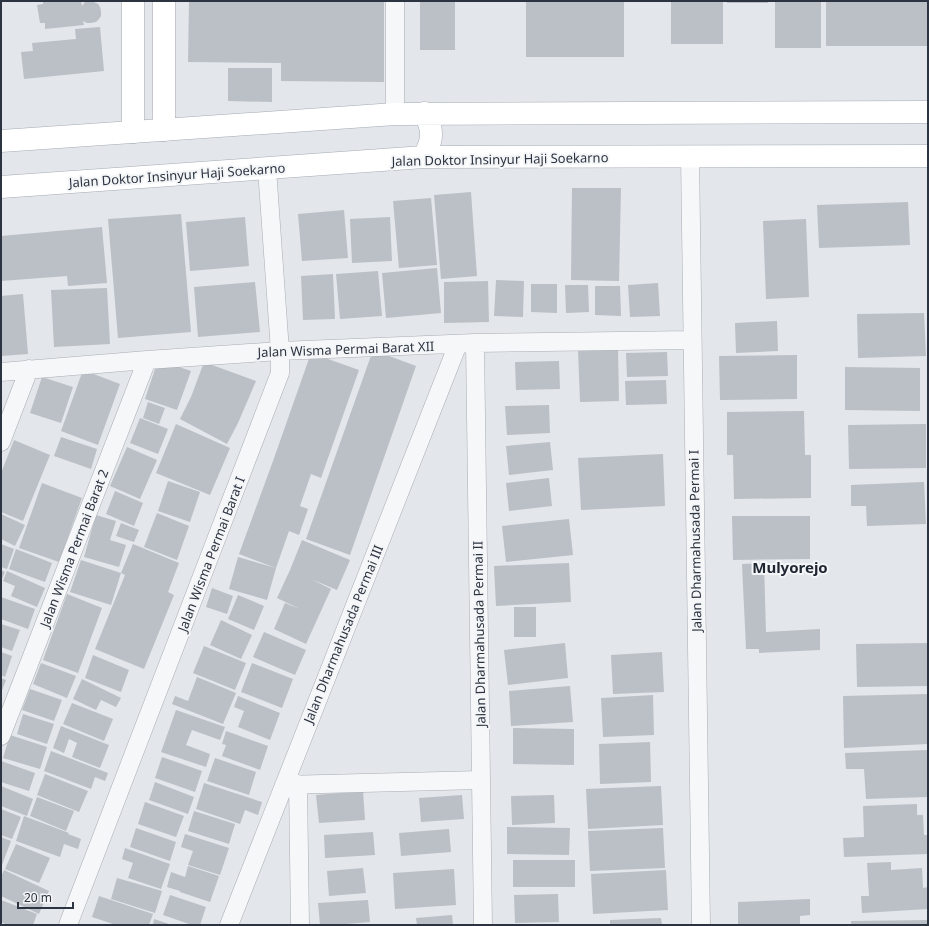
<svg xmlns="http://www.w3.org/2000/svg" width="929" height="926" font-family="'Noto Sans',sans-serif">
	<rect width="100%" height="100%" fill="#e3e6ea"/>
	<path fill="#bbc0c6" d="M43,1H81L82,6L85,2H94L98,4L100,7L101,11V16L99,19L96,22L91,23H87L83,21L84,25L45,29V23H40L37,5L43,4Z
		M189,1H384V82L281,81V63L188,62Z
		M420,1H455V50H420Z
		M526,1H624V57H526Z
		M671,1H723V44H671Z
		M727,1H768V3H727Z
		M775,1H821V48H775Z
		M826,1H928V46H826Z
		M100,27L104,71L24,79L21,52L33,51L32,43L76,39L75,29Z
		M228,68H272V102L228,101Z
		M572,188H621L619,281L571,280Z
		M471,192L477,276L441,279L434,195Z
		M431,198L437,265L399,268L393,201Z
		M908,202L910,245L819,248L817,205Z
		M344,210L348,258L302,261L298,214Z
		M181,214L191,332L118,338L108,219Z
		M245,217L249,266L190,271L186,222Z
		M390,217L392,261L352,263L350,219Z
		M806,219L809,297L766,299L763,221Z
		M102,227L107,283L68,286L67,276L1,281V236Z
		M437,268L441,313L386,318L382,273Z
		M378,271L382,316L340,319L336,274Z
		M333,274L335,319L303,320L301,276Z
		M496,280L524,281L523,317L494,316Z
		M488,281L489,322L444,323V282Z
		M255,282L260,332L198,337L194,287Z
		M658,283L660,316L630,317L628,285Z
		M531,284H557V313L531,312Z
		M565,285H588L589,312L566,313Z
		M595,286H620L621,316L595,315Z
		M107,288L110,344L54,347L51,290Z
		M23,294L28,354L1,356V296Z
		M924,313L926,356L858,358L857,314Z
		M777,321L778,351L736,353L735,323Z
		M618,349L619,401L580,402L578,350Z
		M373,350L416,366L350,555L306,539Z
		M667,352L668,376L627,377L626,353Z
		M311,353L359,370L321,478L311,474L300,506L308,509L299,535L289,531L276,568L239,554L273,461Z
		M797,355V399L720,400L719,356Z
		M158,360L191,371L177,410L145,399Z
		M559,361L560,389L516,390L515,362Z
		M204,362L256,381L238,423L227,444L180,419L191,397Z
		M845,367L920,368V411L845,410Z
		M83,370L120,384L98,445L61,431Z
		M42,377L73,387L61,423L30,413Z
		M666,380L667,404L626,405L625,381Z
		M148,402L165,408L159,424L143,418Z
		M549,405L550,433L507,435L505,406Z
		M804,411L805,455H811V498L734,499L733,455H727V412Z
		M140,418L168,429L158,454L130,443Z
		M176,424L230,448L210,495L156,473Z
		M926,424V468L849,469L848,425Z
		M61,437L97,449L91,469L54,456Z
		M14,440L50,455L23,521L1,512V473Z
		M550,442L553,470L509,475L506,446Z
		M127,447L157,460L140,499L110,486Z
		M663,454L665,506L581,510L578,458Z
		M549,478L552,506L509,511L506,483Z
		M168,481L200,492L190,522L158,511Z
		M924,482L926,524L867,526L866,506H851V485Z
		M42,483L82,498L59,562L19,548Z
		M115,491L143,503L134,526L106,514Z
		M157,513L189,526L177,560L144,547Z
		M1,514L25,525L15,546L1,539Z
		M96,515L116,521L110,540L126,545L119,567L84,557Z
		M732,516H810V559L733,560Z
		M569,519L573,555L506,562L502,526Z
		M121,523L139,530L134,542L116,536Z
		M302,540L350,560L337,590L311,579L331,589L306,644L274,629L285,603L300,609L277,598L290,570Z
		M1,544L14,549L7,569L1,567Z
		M133,544L179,563L168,592L174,595L144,669L95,649L125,575L121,573Z
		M16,549L52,563L45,582L9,569Z
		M238,557L276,568L267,600L229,589Z
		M81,560L121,573L111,605L70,592Z
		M569,563L571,602L496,606L494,566Z
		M764,563L766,632L820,629V650L759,653V649H746L742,564Z
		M1,570L5,572L1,581Z
		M7,571L45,588L37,607L11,596L15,586L3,581Z
		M212,588L233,596L227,614L206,607Z
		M67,594L102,608L78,673L43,660Z
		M238,595L264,606L254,630L228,619Z
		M1,597L35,609L28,629L1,619Z
		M514,607H536V637H514Z
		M221,620L252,635L241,659L210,645Z
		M1,624L20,630L12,651L1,647Z
		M264,632L306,650L295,675L253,657Z
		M565,643L568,678L508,685L504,650Z
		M928,643V686L857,687L856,644Z
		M204,646L246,663L235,690L193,673Z
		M1,652L12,656L5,677L1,675Z
		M662,652L664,692L613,694L611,655Z
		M93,655L129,670L121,692L85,678Z
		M41,663L76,676L67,698L33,684Z
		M252,663L293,679L282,708L241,692Z
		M197,677L236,693L223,724L172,704L175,696L188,701Z
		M1,678L6,680L1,693Z
		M82,679L121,698L116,707L101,700L96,710L73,699Z
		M570,686L573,722L511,726L509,691Z
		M30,689L62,700L54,721L22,710Z
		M928,694V744L844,748L843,696Z
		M653,695L654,735L603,737L601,698Z
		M238,696L280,713L270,740L238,727L244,711L234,707Z
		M72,703L113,719L104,741L63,724Z
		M176,710L225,727L220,740L192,730L186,745L210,754L206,767L161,752Z
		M23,714L54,724L47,744L17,734Z
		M61,726L109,745L100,768L72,757L77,743L69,739L64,753L53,748Z
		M513,728L574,729V765L513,764Z
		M226,731L268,746L260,770L222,756L226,745L222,744Z
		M10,735L47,747L40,769L3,758Z
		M650,742L651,782L600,784L599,744Z
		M928,750V797L866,799L864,769H846L845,753Z
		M51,751L108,773L105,781L95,777L91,789L44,771Z
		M162,757L202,771L195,792L155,778Z
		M215,758L256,772L249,795L207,781Z
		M1,761L35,773L29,791L1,782Z
		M45,774L88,791L79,812L37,795Z
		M155,782L194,797L188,814L149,800Z
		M204,783L262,802L258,815L245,810L240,824L196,809Z
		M1,786L33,799L27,816L1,806Z
		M661,786L663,825L588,829L586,789Z
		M363,791L365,820L319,823L316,795Z
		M462,795L464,819L421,822L419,798Z
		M554,795L555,823L512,825L511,796Z
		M37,797L74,811L66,831L30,816Z
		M145,802L184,816L176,837L138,824Z
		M917,804V815H923L924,835H928V854L844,857L843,838L864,837L863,806Z
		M1,809L21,817L12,839L1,835Z
		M194,811L235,824L229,844L188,831Z
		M24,816L69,833L68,834L81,839L78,849L64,844L60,857L16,841Z
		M507,827L570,828L569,855L507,854Z
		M136,828L176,842L170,861L130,847Z
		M663,828L665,868L590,871L588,831Z
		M449,829L451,852L401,856L399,833Z
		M373,832L375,855L325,858L324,835Z
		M185,834L229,848L220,875L188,865L193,851L181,847Z
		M1,837L11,841L2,865L1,864Z
		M16,844L50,858L39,883L5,869Z
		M125,848L170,864L161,889L128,878L133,863L122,859Z
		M513,860H575V887H513Z
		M891,862V870L922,868L923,888L928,887V909L862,913L861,896H869L867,863Z
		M188,866L219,876L210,902L180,892V891L167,887L171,872L185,877Z
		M363,868L366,893L329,896L327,871Z
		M454,869L456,905L395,909L393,873Z
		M4,870L49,891L39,914L1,896V877Z
		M666,870L668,910L593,914L591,874Z
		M117,878L162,891L155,913L111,899Z
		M558,894L559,922L515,923L514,895Z
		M170,895L206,907L200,925H192L163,915Z
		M99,896L153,914L149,925H116L92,917Z
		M810,899V915L800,916V925H738V902Z
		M1,900L37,914L33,925H7L1,922Z
		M368,900L370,922L335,925H320L318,903Z
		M452,915L453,925H417L416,918Z
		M661,918L662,925H610V920Z
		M154,919L172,925H153Z
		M928,920V925H851V921Z"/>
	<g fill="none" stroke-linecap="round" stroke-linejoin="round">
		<defs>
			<path id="street" d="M395,1V114
				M690,157L701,925
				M475,343L483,925
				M1,372L147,360L280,351L475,343L692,340
				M1,442L29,369
				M1,736L147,360
				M298,784L300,925
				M284,785L481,780
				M68,925L280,373V351L267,169
				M229,925L458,344"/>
			<path id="secondary" d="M133,1V132
				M164,1V130"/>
			<path id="primary" d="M424,113C434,130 433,139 424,157
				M1,141L395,114L928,112
				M1,187L424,157L928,156"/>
		</defs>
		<use href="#street" stroke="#a9adb4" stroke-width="19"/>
		<use href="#secondary" stroke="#a9adb4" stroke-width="23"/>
		<use href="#primary" stroke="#a4abb5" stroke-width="23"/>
		<use href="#street" stroke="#f6f7f9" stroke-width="18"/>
		<use href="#secondary" stroke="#fff" stroke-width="22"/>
		<use href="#primary" stroke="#fff" stroke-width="22"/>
	</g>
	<g text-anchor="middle" stroke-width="4" stroke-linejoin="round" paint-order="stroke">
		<g font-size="13" fill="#2d3441" stroke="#f3f5f7">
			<text transform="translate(500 159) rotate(-1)" y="5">Jalan Doktor Insinyur Haji Soekarno</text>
			<text transform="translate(177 175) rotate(-4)" y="5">Jalan Doktor Insinyur Haji Soekarno</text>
			<text transform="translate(346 349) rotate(-2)" y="5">Jalan Wisma Permai Barat XII</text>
			<text transform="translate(695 541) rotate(-91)" y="5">Jalan Dharmahusada Permai I</text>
			<text transform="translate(74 548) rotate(-69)" y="5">Jalan Wisma Permai Barat 2</text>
			<text transform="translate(211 554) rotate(-69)" y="5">Jalan Wisma Permai Barat I</text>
			<text transform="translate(343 634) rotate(-68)" y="5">Jalan Dharmahusada Permai III</text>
			<text transform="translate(479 634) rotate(-91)" y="5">Jalan Dharmahusada Permai II</text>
		</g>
		<g font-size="15" font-weight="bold" fill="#1f2632" stroke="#f3f5f7">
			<text x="790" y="573">Mulyorejo</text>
		</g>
	</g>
	<rect width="929" height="926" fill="none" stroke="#2d3441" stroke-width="4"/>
	<path d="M18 902v6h55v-6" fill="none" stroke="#2d3441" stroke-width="2"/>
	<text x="24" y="902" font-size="12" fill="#2d3441" stroke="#f3f5f7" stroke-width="3" paint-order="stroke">20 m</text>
</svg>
